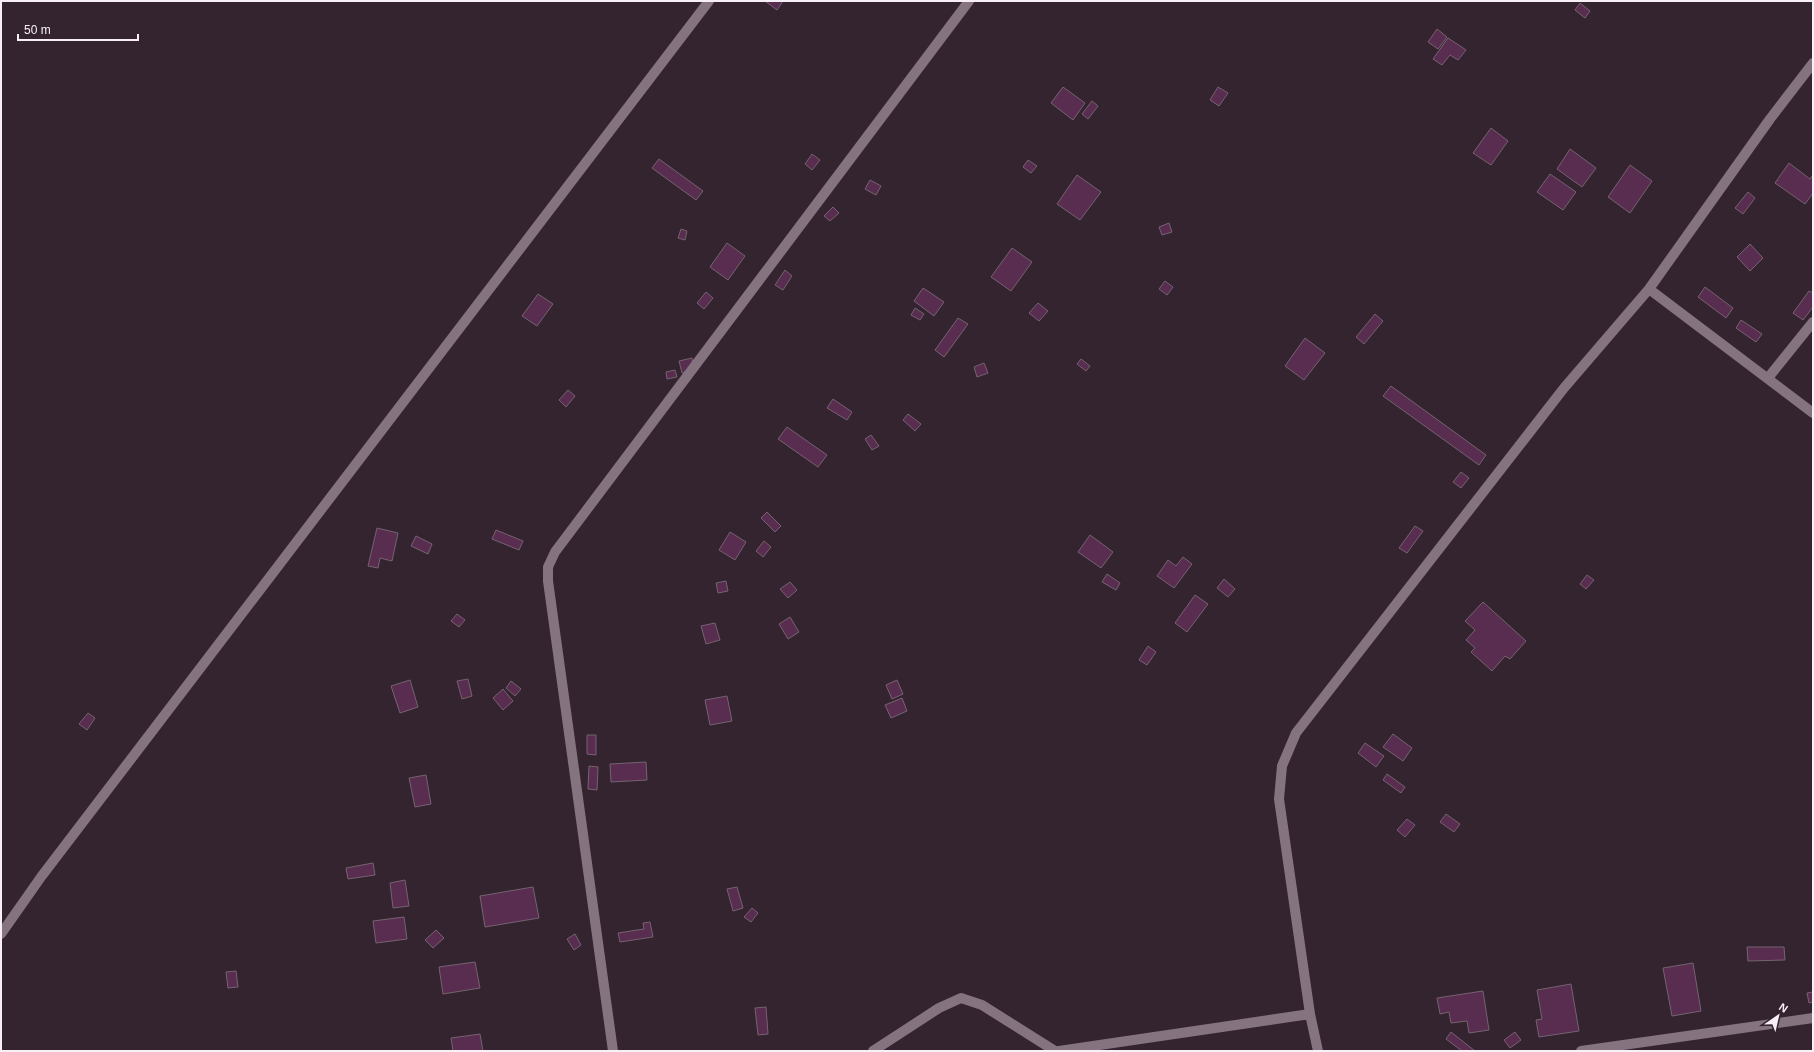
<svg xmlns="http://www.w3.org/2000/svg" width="1814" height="1052" font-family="Arial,sans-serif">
	<rect width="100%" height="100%" fill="#33242f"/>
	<path fill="#592d4f" stroke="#756370" d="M765,1H783L777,10Z
		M1580,3L1590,11L1585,18L1575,10Z
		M1437,29L1447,37L1438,49L1428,42Z
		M1448,38L1466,50L1458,60L1450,55L1442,65L1433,59Z
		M1063,87L1085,103L1073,120L1051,103Z
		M1218,87L1228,93L1219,106L1210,100Z
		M1092,101L1098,106L1088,119L1082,114Z
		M1491,128L1508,141L1491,165L1473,153Z
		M1570,149L1596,168L1582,187L1557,169Z
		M812,154L820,160L812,170L805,164Z
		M659,159L703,191L696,200L652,168Z
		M1028,160L1037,166L1031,173L1023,167Z
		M1789,163L1810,179L1813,175V193L1805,204L1775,183Z
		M1630,165L1652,181L1630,213L1608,197Z
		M1550,174L1576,192L1563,210L1537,192Z
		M1077,175L1101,192L1080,220L1057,204Z
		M870,180L881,186L876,195L865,189Z
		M1748,192L1755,198L1743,214L1735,208Z
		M833,207L839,213L830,221L824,216Z
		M1169,223L1172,232L1162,235L1159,227Z
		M681,229L687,231L685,240L678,238Z
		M727,243L745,256L728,280L710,267Z
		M1750,244L1763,258L1750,271L1737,257Z
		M1012,248L1032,262L1011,291L991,277Z
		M785,270L792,276L783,290L775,285Z
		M1165,281L1173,287L1167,295L1159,289Z
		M1705,287L1733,308L1726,318L1698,297Z
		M923,288L944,302L934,316L914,301Z
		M1809,291L1813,293V307L1803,320L1793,313Z
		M706,292L713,298L704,309L697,303Z
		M538,294L553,304L537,326L522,316Z
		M1038,303L1048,311L1039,321L1029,313Z
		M915,308L924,314L920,320L911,315Z
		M1375,314L1383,321L1364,344L1356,337Z
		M958,318L968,324L944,357L935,350Z
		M1741,320L1762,334L1756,342L1736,328Z
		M1305,338L1325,353L1304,380L1285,366Z
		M692,358L694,370L682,373L679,361Z
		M1081,359L1090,366L1086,371L1077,364Z
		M984,363L988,373L977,377L974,367Z
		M675,370L677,377L667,379L666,372Z
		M1391,386L1486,455L1479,465L1383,396Z
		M568,390L575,396L566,407L559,400Z
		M833,399L852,412L847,420L827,408Z
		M908,414L921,424L915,431L903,420Z
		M787,427L827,455L818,467L778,439Z
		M871,435L879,446L872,450L865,439Z
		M1461,472L1469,478L1461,488L1453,482Z
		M767,512L781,526L775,532L761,518Z
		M1415,526L1423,531L1407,553L1399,548Z
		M377,528L398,533L392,561L380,558L378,568L368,566Z
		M496,530L523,541L519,550L492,539Z
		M730,532L746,542L735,560L719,550Z
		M1090,535L1113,552L1101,568L1078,552Z
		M416,536L432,544L428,554L411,546Z
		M764,541L771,547L763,557L756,551Z
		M1183,557L1192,564L1174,588L1157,576L1168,560L1176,566Z
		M1107,574L1120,583L1116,590L1102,582Z
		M1587,575L1594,580L1586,589L1580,584Z
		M1224,579L1235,589L1228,597L1217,588Z
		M726,581L728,591L718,593L716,583Z
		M790,582L797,590L788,598L780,589Z
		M1195,595L1208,604L1187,632L1175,623Z
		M1483,602L1526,641L1510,659L1505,656L1492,671L1471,652L1475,648L1466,640L1475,630L1465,621Z
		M457,614L465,620L459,627L451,621Z
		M790,617L799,632L788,639L779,624Z
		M715,623L720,640L706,644L701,626Z
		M1148,646L1156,652L1147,665L1139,660Z
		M468,679L472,696L462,699L457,681Z
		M410,680L418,707L400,713L391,686Z
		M897,680L903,694L892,699L886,685Z
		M511,681L521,689L515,696L506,688Z
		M503,689L513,701L503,710L493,698Z
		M727,696L732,721L710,725L705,700Z
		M902,698L907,711L891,718L885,705Z
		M88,713L95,718L87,730L79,724Z
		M1393,734L1412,748L1403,761L1383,747Z
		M587,735H596V755L587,754Z
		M1365,743L1384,756L1376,767L1358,753Z
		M646,762L647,780L611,782L610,764Z
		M589,766L598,767L597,790L588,789Z
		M1387,774L1405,787L1401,793L1383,780Z
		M426,775L431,804L415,807L409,778Z
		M1446,814L1460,824L1454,832L1440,822Z
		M1407,819L1415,825L1405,837L1397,830Z
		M373,863L375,875L348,879L346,868Z
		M405,880L409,906L393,908L390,883Z
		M533,887L539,918L485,927L480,896Z
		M737,887L743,908L733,911L727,889Z
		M752,908L758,913L751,922L744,917Z
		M404,917L407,939L376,943L373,921Z
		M650,922L653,937L620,942L618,933L644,929L643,923Z
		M436,930L444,938L433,948L425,940Z
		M575,934L581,945L574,950L567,939Z
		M1747,947H1784L1785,960L1748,961Z
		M475,962L480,988L443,994L439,967Z
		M1693,963L1701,1011L1672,1016L1663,968Z
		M236,971L238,987L228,988L226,972Z
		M1571,984L1579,1031L1539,1037L1536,1020L1542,1019L1537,990Z
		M1483,991L1489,1030L1469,1033L1467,1021L1451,1023L1449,1012L1440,1014L1437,998Z
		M1813,992V1002L1809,1003L1807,993Z
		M766,1007L768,1034L758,1035L755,1008Z
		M1451,1032L1475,1051H1462L1446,1039Z
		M1515,1032L1521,1040L1510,1048L1504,1040Z
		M480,1034L483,1051H453L451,1038Z"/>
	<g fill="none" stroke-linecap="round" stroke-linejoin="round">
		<path stroke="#857380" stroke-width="10" d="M1649,289L1813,413
			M1768,378L1813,322
			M1,934L41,877L709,1
			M613,1051L548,581V567L555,552L969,1
			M873,1051L939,1008L961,998L982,1005L1055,1051
			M1059,1051L1310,1014
			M1318,1051L1310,1014L1279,799L1282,766L1296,733L1564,388L1649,289L1770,119L1813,63
			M1581,1051L1813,1018"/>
	</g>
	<rect width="1814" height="1052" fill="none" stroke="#f9eff6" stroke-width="4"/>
	<g transform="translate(1778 1016) rotate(34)" stroke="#33242f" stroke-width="3" paint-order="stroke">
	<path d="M0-3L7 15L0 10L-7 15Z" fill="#f9eff6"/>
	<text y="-6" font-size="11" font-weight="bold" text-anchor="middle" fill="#f9eff6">N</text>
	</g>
	<path d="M18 34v6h120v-6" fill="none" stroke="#f9eff6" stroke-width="2"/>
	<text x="24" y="34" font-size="12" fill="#f9eff6" stroke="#33242f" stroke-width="3" paint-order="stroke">50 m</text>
</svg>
